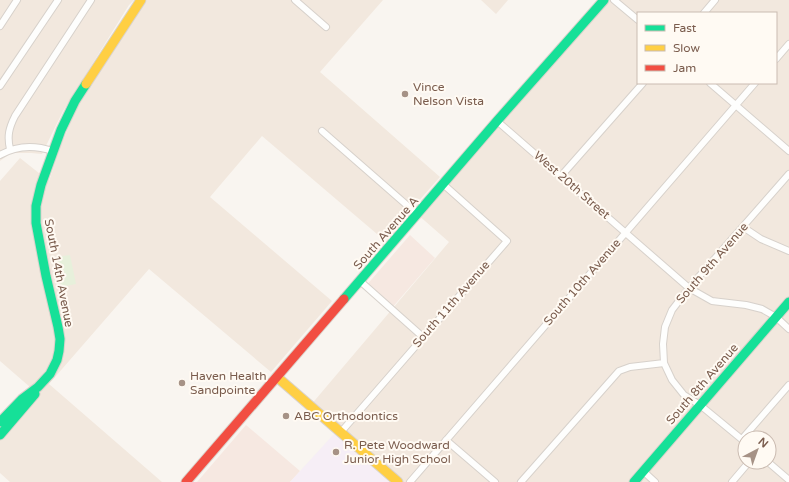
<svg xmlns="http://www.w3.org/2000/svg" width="789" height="482" font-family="'Varela Round',sans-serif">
	<rect width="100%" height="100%" fill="#f9f5f0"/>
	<path fill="#f2e8de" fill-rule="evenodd" d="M0,0H134L129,5L63,111L42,154L31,153H11L0,161Z
		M147,0H383L320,72L440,177L384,240L262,136L210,197L332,301L271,372L149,269L49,384L162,482H10L0,473V439L38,394L0,361V181L20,158L49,181L60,148L77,107Z
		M481,0H508L496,14Z
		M603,0H789V482H397L310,406L449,242L417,214ZM638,13H776V83H638ZM745,438H769V462H745Z"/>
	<path fill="#f6e8e1" d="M410,235L435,258L391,309L365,287Z
		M246,425L300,471L290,482H197Z"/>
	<path fill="#f6eef6" d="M334,434L389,482H290Z"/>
	<path fill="#e7f0db" d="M70,255L76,284L61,287L55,257Z"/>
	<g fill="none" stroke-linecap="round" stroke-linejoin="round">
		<defs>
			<path id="street" d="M295,0L326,27
				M614,0L638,20
				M704,13L715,0
				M0,26L17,0
				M776,59L789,44
				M710,83L789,151
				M0,86L58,0
				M497,121L689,288L712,301L746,305L762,309L776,317L789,329
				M322,131L417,214
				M10,149C7,136 9,128 15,116L91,0
				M0,155C17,145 35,145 53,151
				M561,176L643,83
				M743,227L761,239L789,251
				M360,281L423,337
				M341,432L507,241L443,184
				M742,439L789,385
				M446,440L495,482
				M745,442L700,405L684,395L672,380L664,363L663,344L665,327L672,310L689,288L789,174
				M768,462L789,480
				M643,471L655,482
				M410,482L755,83
				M521,482L619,371L630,367L664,363
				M732,482L749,462"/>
			<path id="fast" d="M344,299L497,121L604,0
				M0,422L22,399L38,387L50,374L57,360L59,351L60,339L58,327L46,276L36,223V206L41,185L61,130L75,101L86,84
				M0,435L35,394
				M634,482L789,302"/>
			<path id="slow" d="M86,84L141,0
				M277,377L398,482"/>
			<path id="jam" d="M186,482L344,299"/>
		</defs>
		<use href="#street" stroke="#d7d1cb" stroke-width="8"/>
		<use href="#fast" stroke="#d9d2cb" stroke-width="11"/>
		<use href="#slow" stroke="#d9d2cb" stroke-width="11"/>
		<use href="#jam" stroke="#d9d2cb" stroke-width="11"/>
		<use href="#street" stroke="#fefefd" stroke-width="6"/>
		<use href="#fast" stroke="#16e098" stroke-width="9"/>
		<use href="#slow" stroke="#ffcf43" stroke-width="9"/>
		<use href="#jam" stroke="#f24e42" stroke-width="9"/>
	</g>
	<g fill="#a69286" stroke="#fffaf3" stroke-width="1.5">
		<circle cx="405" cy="94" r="4"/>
		<circle cx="182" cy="383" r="4"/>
		<circle cx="286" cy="416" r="4"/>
		<circle cx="336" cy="452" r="4"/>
	</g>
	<g text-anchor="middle" stroke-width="4" stroke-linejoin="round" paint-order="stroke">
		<g font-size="12" fill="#7a5c4d" stroke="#fffaf3" text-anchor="start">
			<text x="413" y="91">Vince<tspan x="413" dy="14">Nelson Vista</tspan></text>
			<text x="190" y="380">Haven Health<tspan x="190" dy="14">Sandpointe</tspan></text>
			<text x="294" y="420">ABC Orthodontics</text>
			<text x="344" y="449">R. Pete Woodward<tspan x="344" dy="14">Junior High School</tspan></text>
		</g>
		<g font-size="12" fill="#7a5c4d" stroke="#fffaf3">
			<text transform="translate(572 185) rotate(41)" y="4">West 20th Street</text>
			<text transform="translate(386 233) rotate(-49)" y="4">South Avenue A</text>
			<text transform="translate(712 263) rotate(-49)" y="4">South 9th Avenue</text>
			<text transform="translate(59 273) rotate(79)" y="4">South 14th Avenue</text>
			<text transform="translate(582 282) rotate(-49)" y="4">South 10th Avenue</text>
			<text transform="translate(451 304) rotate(-49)" y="4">South 11th Avenue</text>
			<text transform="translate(702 384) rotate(-49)" y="4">South 8th Avenue</text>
		</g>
	</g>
	<rect x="637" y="12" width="140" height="72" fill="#fffaf3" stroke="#cabbb1"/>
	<rect x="645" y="25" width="20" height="6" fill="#16e098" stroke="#cabbb1"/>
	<text x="673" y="32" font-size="12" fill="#7a5c4d">Fast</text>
	<rect x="645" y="45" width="20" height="6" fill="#ffcf43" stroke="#cabbb1"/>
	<text x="673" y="52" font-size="12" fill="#7a5c4d">Slow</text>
	<rect x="645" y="65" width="20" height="6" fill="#f24e42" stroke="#cabbb1"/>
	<text x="673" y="72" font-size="12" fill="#7a5c4d">Jam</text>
	<g transform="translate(757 450) rotate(41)"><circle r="19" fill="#fffaf3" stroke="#cabbb1"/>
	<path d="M0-3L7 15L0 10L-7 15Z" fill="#a69286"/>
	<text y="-6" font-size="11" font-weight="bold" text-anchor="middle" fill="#7a5c4d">N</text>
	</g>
</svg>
